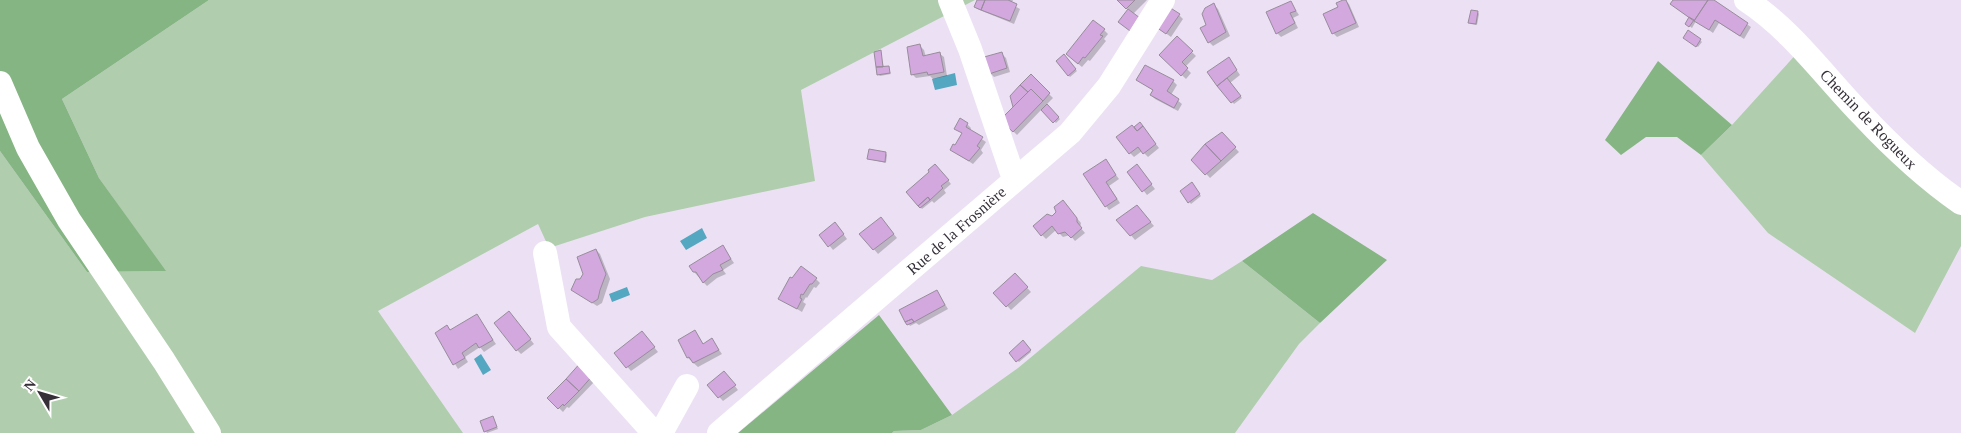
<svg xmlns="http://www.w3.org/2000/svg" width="1961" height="433" font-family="Georgia,serif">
	<rect width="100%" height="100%" fill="#ece1f4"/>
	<path fill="#b0ceae" d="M209,0H975L801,90L815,181L645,217L549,248L538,224L378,311L463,433H0V151L87,272L165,271L99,178L62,99Z
		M1808,41C1856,93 1903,147 1961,189V246L1915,333L1768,233L1701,155L1732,125Z
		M1242,261L1320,323L1299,344L1235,433H892L894,431L921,430L952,415L1018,368L1141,266L1212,280Z"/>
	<path fill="#85b582" d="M0,0H209L62,99L99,178L166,271L87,272L0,151Z
		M1658,61L1732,125L1701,155L1677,137H1646L1621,155L1605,140Z
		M1313,213L1387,260L1320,323L1242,261Z
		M879,315L952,415L921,430L894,431L892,433H738Z"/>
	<path fill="#54a7c0" d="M955,73L957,85L935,90L932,79Z
		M702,228L707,238L686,250L680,241Z
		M627,287L630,295L612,302L609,294Z
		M481,354L491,370L483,375L474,359Z"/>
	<path fill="#0003" d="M978,0H1013L1011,4L1020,9L1014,24L977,9L975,7Z
		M1118,0H1147L1133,14Z
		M1345,0L1349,4L1359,27L1337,37L1333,33L1340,8Z
		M1674,0H1711L1751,27L1744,39L1719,23L1713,33L1696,21L1692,28L1688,25L1690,18L1671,4Z
		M1291,3L1299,15L1293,18L1298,28L1281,37L1277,33Z
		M1214,5L1218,9L1230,36L1213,46L1209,42L1208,26Z
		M1478,12L1479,14L1477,25L1471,24L1470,23Z
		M1179,15L1183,19L1171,37L1157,27Z
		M1104,30L1108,34L1104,39L1106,41L1090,61L1088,60L1082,67L1071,58Z
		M1177,38L1196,56L1185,67L1191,73L1186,79L1161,55Z
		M1687,39L1700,40L1702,42L1698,47Z
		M920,46L924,50L926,57L940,54L944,57L947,76L933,79L930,76L916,78L912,74Z
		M880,52L884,68L888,67L891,74L880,76L878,74Z
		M1002,54L1006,58L1010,72L994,77L990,73Z
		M1064,56L1077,71L1070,77L1057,62Z
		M1232,63L1240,75L1230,83L1242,98L1234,104L1209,73Z
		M1031,76L1053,98L1046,105L1060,119L1056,123L1042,109L1017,135L1002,120L1014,108Z
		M1137,80L1173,81L1177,85L1171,95L1182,104L1178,111L1155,99L1151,95L1154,91Z
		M967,124L971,128L970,131L986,142L981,150L983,153L973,164L951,150L956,146L963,134L956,128Z
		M1140,124L1159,148L1148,157L1142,151L1134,157L1130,153L1134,128Z
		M1222,134L1239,152L1210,178L1193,160Z
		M886,153L887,155L886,163L869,159Z
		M1105,160L1119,179L1109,186L1120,203L1109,210L1106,206Z
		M939,169L951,184L944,190L946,193L934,203L932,201L922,209L908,192Z
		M1140,170L1155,189L1147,195L1129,172Z
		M1193,186L1201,196L1191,204L1181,191Z
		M1066,205L1081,223L1080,227L1085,233L1075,241L1070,235L1063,237L1056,230L1046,239L1042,235L1052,218Z
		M1141,211L1154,226L1135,240L1118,220Z
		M884,222L897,238L878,254L861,234Z
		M839,228L847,239L833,250L821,235Z
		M723,247L734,263L723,270L726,274L717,278L707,286L694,272Z
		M596,250L600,254L610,279L602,303L597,306L573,290L581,280Z
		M1015,275L1031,292L1011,310L995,293Z
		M816,279L820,283L816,288L814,287L807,298L806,297L803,302L806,304L802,312L780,299Z
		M937,291L948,309L919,325L916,323L910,326L901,311Z
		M476,315L496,344L484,352L480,347L465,357L468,362L458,369L436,333L447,326L451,331Z
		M512,317L534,344L521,354L517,350Z
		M698,336L704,345L712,340L722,354L698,367L688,358L680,341Z
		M646,337L658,352L631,371L616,354Z
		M1023,342L1031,352L1019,362L1010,353Z
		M582,363L598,378L569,408L567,407L563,412L549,398Z
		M728,377L738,390L723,401L708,385Z
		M494,419L498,429L487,433L486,431Z"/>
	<path fill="#d2a8df" stroke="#988c9b" d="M977,0H985L981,10L974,7Z
		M985,0H1008L1017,4L1010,21L981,10Z
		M1117,0H1135L1126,9Z
		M1343,0H1346L1356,23L1332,34L1323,14L1338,7L1336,3Z
		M1673,0H1708L1694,21L1670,4Z
		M1708,0H1714L1748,23L1740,36L1715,20L1709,30L1694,21Z
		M1291,1L1296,11L1290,13L1295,23L1276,34L1266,12Z
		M1214,3L1226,32L1208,43L1200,28L1206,25L1202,14L1205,8Z
		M1169,7L1180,14L1166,34L1156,27Z
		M1128,9L1140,18L1130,31L1118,22Z
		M1471,10L1478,11L1476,24L1468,23Z
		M1689,17L1694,20L1689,27L1685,24Z
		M1093,20L1105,29L1100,35L1103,36L1085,58L1083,57L1078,64L1066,54Z
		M1688,30L1701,39L1696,47L1683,38Z
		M1177,36L1193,51L1182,62L1188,68L1181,76L1159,55Z
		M920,44L923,56L940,52L944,72L928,75L927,72L911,75L907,47Z
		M881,50L883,67H876L874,52Z
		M1002,52L1007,68L989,74L984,57Z
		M1064,54L1076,69L1068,76L1056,61Z
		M1229,57L1237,70L1217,86L1207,72Z
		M1145,65L1174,80L1167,91L1179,99L1174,108L1150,95L1153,90L1136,80Z
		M889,66L890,73L877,75L876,67Z
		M1031,74L1050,93L1043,101L1031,89L1028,92L1020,85Z
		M1227,78L1241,96L1231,103L1217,86Z
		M1020,85L1028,92L1013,107L1010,96Z
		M1031,89L1043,101L1013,132L1000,120Z
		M1047,104L1059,117L1053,123L1041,110Z
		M960,118L968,123L966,127L983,137L977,146L980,148L969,161L950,150L953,144L955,145L962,133L954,129Z
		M1140,122L1143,126L1137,131L1134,127Z
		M1132,125L1137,131L1143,126L1156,144L1143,154L1138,147L1129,154L1116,137Z
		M1222,132L1236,147L1221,161L1205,144Z
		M1205,144L1221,161L1205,175L1191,160Z
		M869,149L886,152L885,162L867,159Z
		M1106,159L1116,175L1106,182L1117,199L1105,207L1083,174Z
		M935,164L949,180L941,186L943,188L930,200L928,197L918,206L906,192L929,172L928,170Z
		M1137,164L1152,184L1142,192L1127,172Z
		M1192,182L1200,194L1188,203L1180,191Z
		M928,197L930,200L920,208L918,206Z
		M1063,200L1077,218V222L1082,228L1071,238L1065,232L1058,234L1052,226L1041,236L1033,226L1047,214L1052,216L1056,212L1054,207Z
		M1137,205L1151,222L1130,236L1116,220Z
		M881,217L894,234L873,250L859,234Z
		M835,222L844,234L828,247L819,235Z
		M723,245L731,259L720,265L723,270L713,274L703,283L696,272H693L689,266Z
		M596,249L606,274L600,290L598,299L592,303L571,290L576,279H580L583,274L577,257Z
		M801,266L817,278L812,284H810L803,295L801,294L800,298L802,299L797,309L778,299L790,277L792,278Z
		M1015,273L1028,287L1006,307L993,293Z
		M937,290L945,305L914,322L912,319L905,322L899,310Z
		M509,311L531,339L516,351L494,323Z
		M477,314L493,340L479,348L476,343L462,353L465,358L453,365L435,333L447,325L450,330Z
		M912,319L914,322L907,325L905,322Z
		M695,330L703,344L712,338L719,350L693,363L689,357L687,358L678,340Z
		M642,331L655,347L626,368L614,353Z
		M1023,340L1031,350L1016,362L1009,353Z
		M582,361L595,373L579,391L566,379Z
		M724,371L736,385L718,398L707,385Z
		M566,379L579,391L564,406L563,404L558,409L547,398Z
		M493,416L497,427L484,432L480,421Z"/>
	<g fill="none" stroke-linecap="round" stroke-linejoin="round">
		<path stroke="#fff" stroke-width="24" d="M950,0L970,49L1014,179
			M1746,0C1792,30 1824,76 1862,115C1892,147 1925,178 1961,203
			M0,83L28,148L69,220L164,361L209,433
			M545,253L559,327L654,433
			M661,433L687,386
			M719,433L1070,133L1109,86L1163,0"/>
	</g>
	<g text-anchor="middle" stroke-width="4" stroke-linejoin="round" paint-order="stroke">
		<g font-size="16" fill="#353038" stroke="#fff">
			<text transform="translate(1869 119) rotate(46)" y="6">Chemin de Rogueux</text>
			<text transform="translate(956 230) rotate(-41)" y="6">Rue de la Frosnière</text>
		</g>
	</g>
	<g transform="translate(40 393) rotate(308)" stroke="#ffffff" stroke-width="4" paint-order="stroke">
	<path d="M0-4L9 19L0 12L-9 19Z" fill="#353038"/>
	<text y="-8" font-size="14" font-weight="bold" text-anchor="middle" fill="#353038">N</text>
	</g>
</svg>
